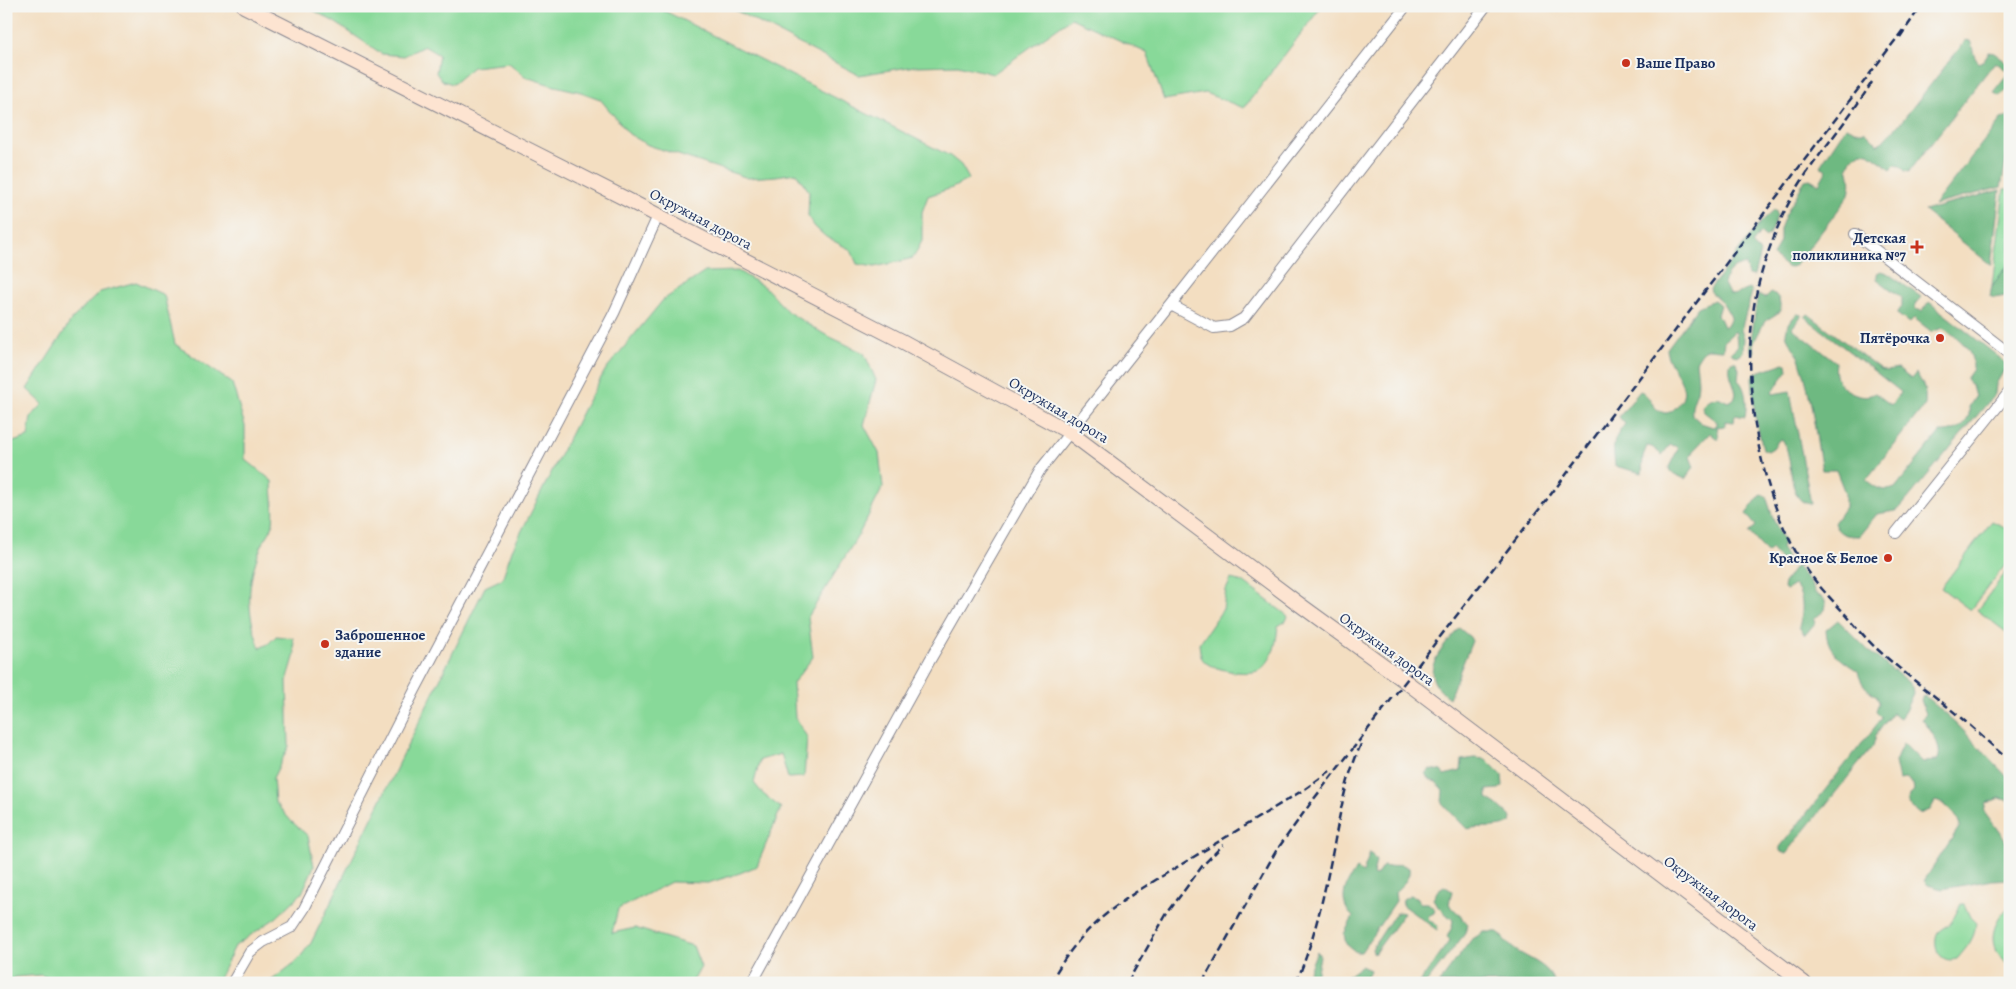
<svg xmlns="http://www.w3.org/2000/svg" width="2016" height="989" font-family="Alegreya,serif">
	<rect width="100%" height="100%" fill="#f6f6f2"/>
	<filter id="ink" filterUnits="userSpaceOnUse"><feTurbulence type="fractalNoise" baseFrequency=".02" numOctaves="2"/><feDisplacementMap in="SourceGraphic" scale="10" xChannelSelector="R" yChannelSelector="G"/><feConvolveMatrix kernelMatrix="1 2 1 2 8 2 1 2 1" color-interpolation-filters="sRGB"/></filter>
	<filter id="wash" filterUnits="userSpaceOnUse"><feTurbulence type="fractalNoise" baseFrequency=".0096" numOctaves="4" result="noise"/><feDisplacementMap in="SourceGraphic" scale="20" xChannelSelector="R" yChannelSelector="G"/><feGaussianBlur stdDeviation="1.12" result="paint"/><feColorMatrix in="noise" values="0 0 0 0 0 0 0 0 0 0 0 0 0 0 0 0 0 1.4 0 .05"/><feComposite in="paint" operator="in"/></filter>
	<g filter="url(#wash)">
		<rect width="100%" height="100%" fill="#f3dec1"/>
		<path fill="#88d999" stroke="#52847c" d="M306,6H655L950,156L961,165L969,179L952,188L928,196L922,212V241L913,258L875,267L857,264L851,250L826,237L815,227L808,217L809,191L796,173L776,176L748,178L648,145L629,134L600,99L581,92L551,85L526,77L509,63L473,67L453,84L443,81L436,73L439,55L424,46L404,56L382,54L336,23Z
			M727,6H1322L1244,108L1205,93L1164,100L1147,53L1071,18L993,74L958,65L915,66L859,75Z
			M2004,189H2010V262L1992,286Z
			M738,271L766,288L788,312L824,334L864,353L876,380L864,425L879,453L883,487L859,534L808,617L813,657L793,683L795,718L807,737L804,777L788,778L781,754L760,760L754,783L763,794L781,808L757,866L740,873L708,883L671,882L618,909L612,933L635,928L693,946L701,967L692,983H268L297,961L311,943L485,587L502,579L512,550L584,408L606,369L663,300L705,272Z
			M136,282L164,295L175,344L232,383L245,426V459L272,481C272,494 275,510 273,523C272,532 264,539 261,547C246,584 246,611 260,648L268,644L276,636L293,638L295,654L287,681L289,746L273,778L275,802L291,821L308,836L314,866L302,893L277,917L235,946L217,983H56L55,981L41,975L15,977L10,983H6V434L13,442L28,437L31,417L43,404L27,389L73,318L100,292Z
			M1992,521L2010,530V559L1970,610L1941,588Z
			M2007,571L2010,601V635L1977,610Z
			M1231,579L1243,582L1288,616L1286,621L1278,626C1276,642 1275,657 1261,669C1251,677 1214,670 1205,662C1200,658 1200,650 1199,644L1223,609L1226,590Z
			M1961,904H1964L1970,917L1976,923C1975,939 1967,947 1957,959C1952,960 1947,961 1942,957C1935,952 1934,938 1938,932C1941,929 1945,927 1948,925C1954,919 1957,911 1961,904Z
			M2010,906V965C1985,950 1990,923 2010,906Z"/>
		<path fill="#6eb981" stroke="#447470" d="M1966,40L1970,41C1974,49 1972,56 1979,63L1983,61L1989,52L1994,53L2010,65C2010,80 2013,88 1999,96L1993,92L2009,72L1995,62L1909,172L1905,171L1900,166L1895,165L1891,169L1869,153L1861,152L1851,159L1848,167C1851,178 1852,186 1848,197L1796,265L1788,268L1773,256L1780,241V229L1785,216L1805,180L1810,179L1819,184L1827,170L1820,166L1846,127H1849L1858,132H1866L1878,144L1882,142L1901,122Z
			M2010,116V139L2001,187L1934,205L2001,119Z
			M2000,190L1991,265L1924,211Z
			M1774,210L1776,211L1777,216L1769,235L1766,238L1760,233L1752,244L1760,252L1754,276L1748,275L1745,265C1733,265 1728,273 1723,282L1729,294L1733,295L1750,289L1752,292L1741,330L1744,338L1743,352L1738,356L1733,355L1731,352L1737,347L1736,332H1734L1724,341L1723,350C1707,350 1706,344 1696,362C1697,372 1699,381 1697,391C1694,400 1691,404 1692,415L1701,423L1713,427L1717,425V422L1704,412L1702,407C1706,400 1710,398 1718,397L1728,402C1747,396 1724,378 1731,362H1736L1739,369L1738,380C1747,388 1747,406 1745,417L1735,415L1734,422L1725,421V426L1717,427L1719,438H1716L1710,433L1693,451L1690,457L1694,467L1685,479L1670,472L1669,467L1678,449L1675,446L1670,445L1662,455L1652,447L1647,446L1643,456L1642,473L1615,466C1613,444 1611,443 1625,424L1619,417L1640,391C1649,393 1652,411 1665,413C1671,413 1674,409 1678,405C1695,387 1669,371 1666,350L1698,307L1714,300L1720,305L1717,315L1720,318L1724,327L1727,325L1731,317L1723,303L1711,292L1710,289L1760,223Z
			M2010,262V293L2006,296L1994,298L1990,296L1992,286Z
			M1880,271L1887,273L1921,297L1915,304V309L1922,311L1929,302L2005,362L2006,367L1996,384L1995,394L1901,507L1895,511L1877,514L1859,536C1847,536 1838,535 1834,523L1845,507V493L1836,470H1822C1815,434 1812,396 1800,361C1798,352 1787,341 1786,334C1786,327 1792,318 1797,314L1802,315L1792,328L1836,362C1835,369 1835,376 1839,382C1845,392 1865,400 1875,393L1891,405L1901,392L1805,317L1808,314L1880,369L1887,371L1898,369L1911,379L1916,373C1924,385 1926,390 1925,405L1866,480C1876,488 1883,493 1895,488L1940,432C1955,433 1972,424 1969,407L1975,397L1972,386L1966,379L1973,369C1974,350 1958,336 1942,328L1932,332L1914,318L1909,323L1897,314L1902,306V298L1877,279V274Z
			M1771,293L1775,294L1779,299L1781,311L1765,321L1753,344L1755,351L1752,355L1750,346L1758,294L1766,298Z
			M1784,363L1787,364L1788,370L1772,392L1773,394L1790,391L1811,504C1786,504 1795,457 1782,439L1778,441L1773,448L1768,451L1763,449L1755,416L1752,377L1755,373Z
			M1761,494L1766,496L1774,521L1784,541L1781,548L1787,558L1784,563L1771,549L1767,553L1749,532L1756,526L1746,514Z
			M1796,566L1810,582L1815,593L1824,599L1826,604L1825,610L1814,619L1816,622L1805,635L1799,627C1803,613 1805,596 1794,585L1786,590L1783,588L1784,583Z
			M1838,620L1871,653L1907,681L1912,687L1913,693L1905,711L1900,718L1892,713L1876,735L1873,746L1786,854L1780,851V847L1882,718L1876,712L1879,702L1877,696C1867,690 1860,683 1858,671C1841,660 1827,651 1826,630Z
			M1459,628L1470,637L1472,641L1449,698C1415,673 1440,652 1459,628Z
			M1923,696L1926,697L1957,724L2010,780V801L2000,798L1986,803L1984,811L2010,847V879L1992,880L1942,889L1928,885L1924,881L1960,826C1958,815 1946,803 1935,801L1930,810L1919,814L1909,805L1908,798L1914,790L1913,784L1905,779L1899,780L1895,762L1903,743L1922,762L1937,761C1945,748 1930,730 1922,719L1926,714L1921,700Z
			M1475,758L1486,759L1502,775L1503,786L1499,789L1487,790V798L1497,804L1512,818L1511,823C1497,830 1482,825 1467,829L1442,803L1443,790L1436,782L1430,780L1426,774L1430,769L1441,771L1444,775L1461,771L1462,760Z
			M1370,852L1376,861L1373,875L1376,876L1383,866L1389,867L1401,864L1409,868C1411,878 1402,885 1395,892L1396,901L1361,952H1356L1346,944L1344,934L1353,917C1337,902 1345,883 1357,869L1363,873Z
			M1444,886L1452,891L1449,904L1468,924L1464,935L1426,983H1419L1450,940L1447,937L1452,927L1453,920L1439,908L1433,899L1438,890Z
			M1410,895L1417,897L1420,903H1428L1435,909L1434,913L1428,916L1429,920L1438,926L1437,930L1402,905L1403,899Z
			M1399,912L1404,913L1374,954L1372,949L1394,915Z
			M1484,932H1498C1505,941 1512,949 1522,954C1536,962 1549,967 1555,983H1439L1471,940Z
			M1317,951L1320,956L1315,983H1304Z
			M1361,966L1370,970L1365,983H1338Z"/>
	</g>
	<g filter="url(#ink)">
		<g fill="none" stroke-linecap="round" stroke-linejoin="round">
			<defs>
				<path id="minor" d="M1855,234L2010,354
					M1171,305L1214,328L1230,326L1244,318L1486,6
					M1896,533L2010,391
					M232,983L250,952L263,942L292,927L304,909L415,690L614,313L658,216
					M752,983L930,660L1040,470L1171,305L1406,6"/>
				<path id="secondary" d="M244,6L626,199L900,340L1069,432L1299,604L1405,681L1804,983"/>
			</defs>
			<use href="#minor" stroke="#878690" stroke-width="12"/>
			<use href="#secondary" stroke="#878690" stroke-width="16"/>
			<use href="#minor" stroke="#fff" stroke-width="10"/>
			<use href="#secondary" stroke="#fde4d1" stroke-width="14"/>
			<path stroke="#1b2f5e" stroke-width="2.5" stroke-dasharray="8 4" stroke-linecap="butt" d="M1900,37L1921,6
				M1872,82C1844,128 1804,167 1782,217C1770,245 1759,275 1754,306C1741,390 1761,510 1813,578C1823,591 1835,603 1846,615C1856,626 1865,638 1876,648C1903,673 1933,694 1961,718C1978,732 1993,747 2010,761
				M1050,983C1074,940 1095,920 1136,892L1305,789L1330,771
				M1127,983L1166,915L1203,865L1223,845
				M1202,983L1276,851L1313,800L1562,480L1903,30
				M1296,983C1314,941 1324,895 1333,850C1340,813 1346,777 1362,742"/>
		</g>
	</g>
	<g fill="#c8321e" stroke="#f6f6f2" stroke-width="2">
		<circle cx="1626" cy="63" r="5"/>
		<path d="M1914.5 239.5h5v5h5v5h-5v5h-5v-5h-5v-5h5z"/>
		<circle cx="1940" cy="338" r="5"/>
		<circle cx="1888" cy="558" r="5"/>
		<circle cx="325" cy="644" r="5"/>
	</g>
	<g text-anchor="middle" stroke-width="4" stroke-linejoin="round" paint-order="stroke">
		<g font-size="15" font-weight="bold" fill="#1b2f5e" stroke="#f6f6f2" text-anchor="end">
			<text x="1636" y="68" text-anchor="start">Ваше Право</text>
			<text x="1906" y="243">Детская<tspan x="1906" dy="17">поликлиника №7</tspan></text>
			<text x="1930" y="343">Пятёрочка</text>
			<text x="1878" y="563">Красное &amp; Белое</text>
			<text x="335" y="640" text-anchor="start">Заброшенное<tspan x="335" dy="17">здание</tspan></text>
		</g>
		<g font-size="15" fill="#1b2f5e" stroke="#f6f6f2">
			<text transform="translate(701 219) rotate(28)" y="5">Окружная дорога</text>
			<text transform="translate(1059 410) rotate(31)" y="5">Окружная дорога</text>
			<text transform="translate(1387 649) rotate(36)" y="5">Окружная дорога</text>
			<text transform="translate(1711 893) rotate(37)" y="5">Окружная дорога</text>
		</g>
	</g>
	<rect width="2016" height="989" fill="none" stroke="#f6f6f2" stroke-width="25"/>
</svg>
